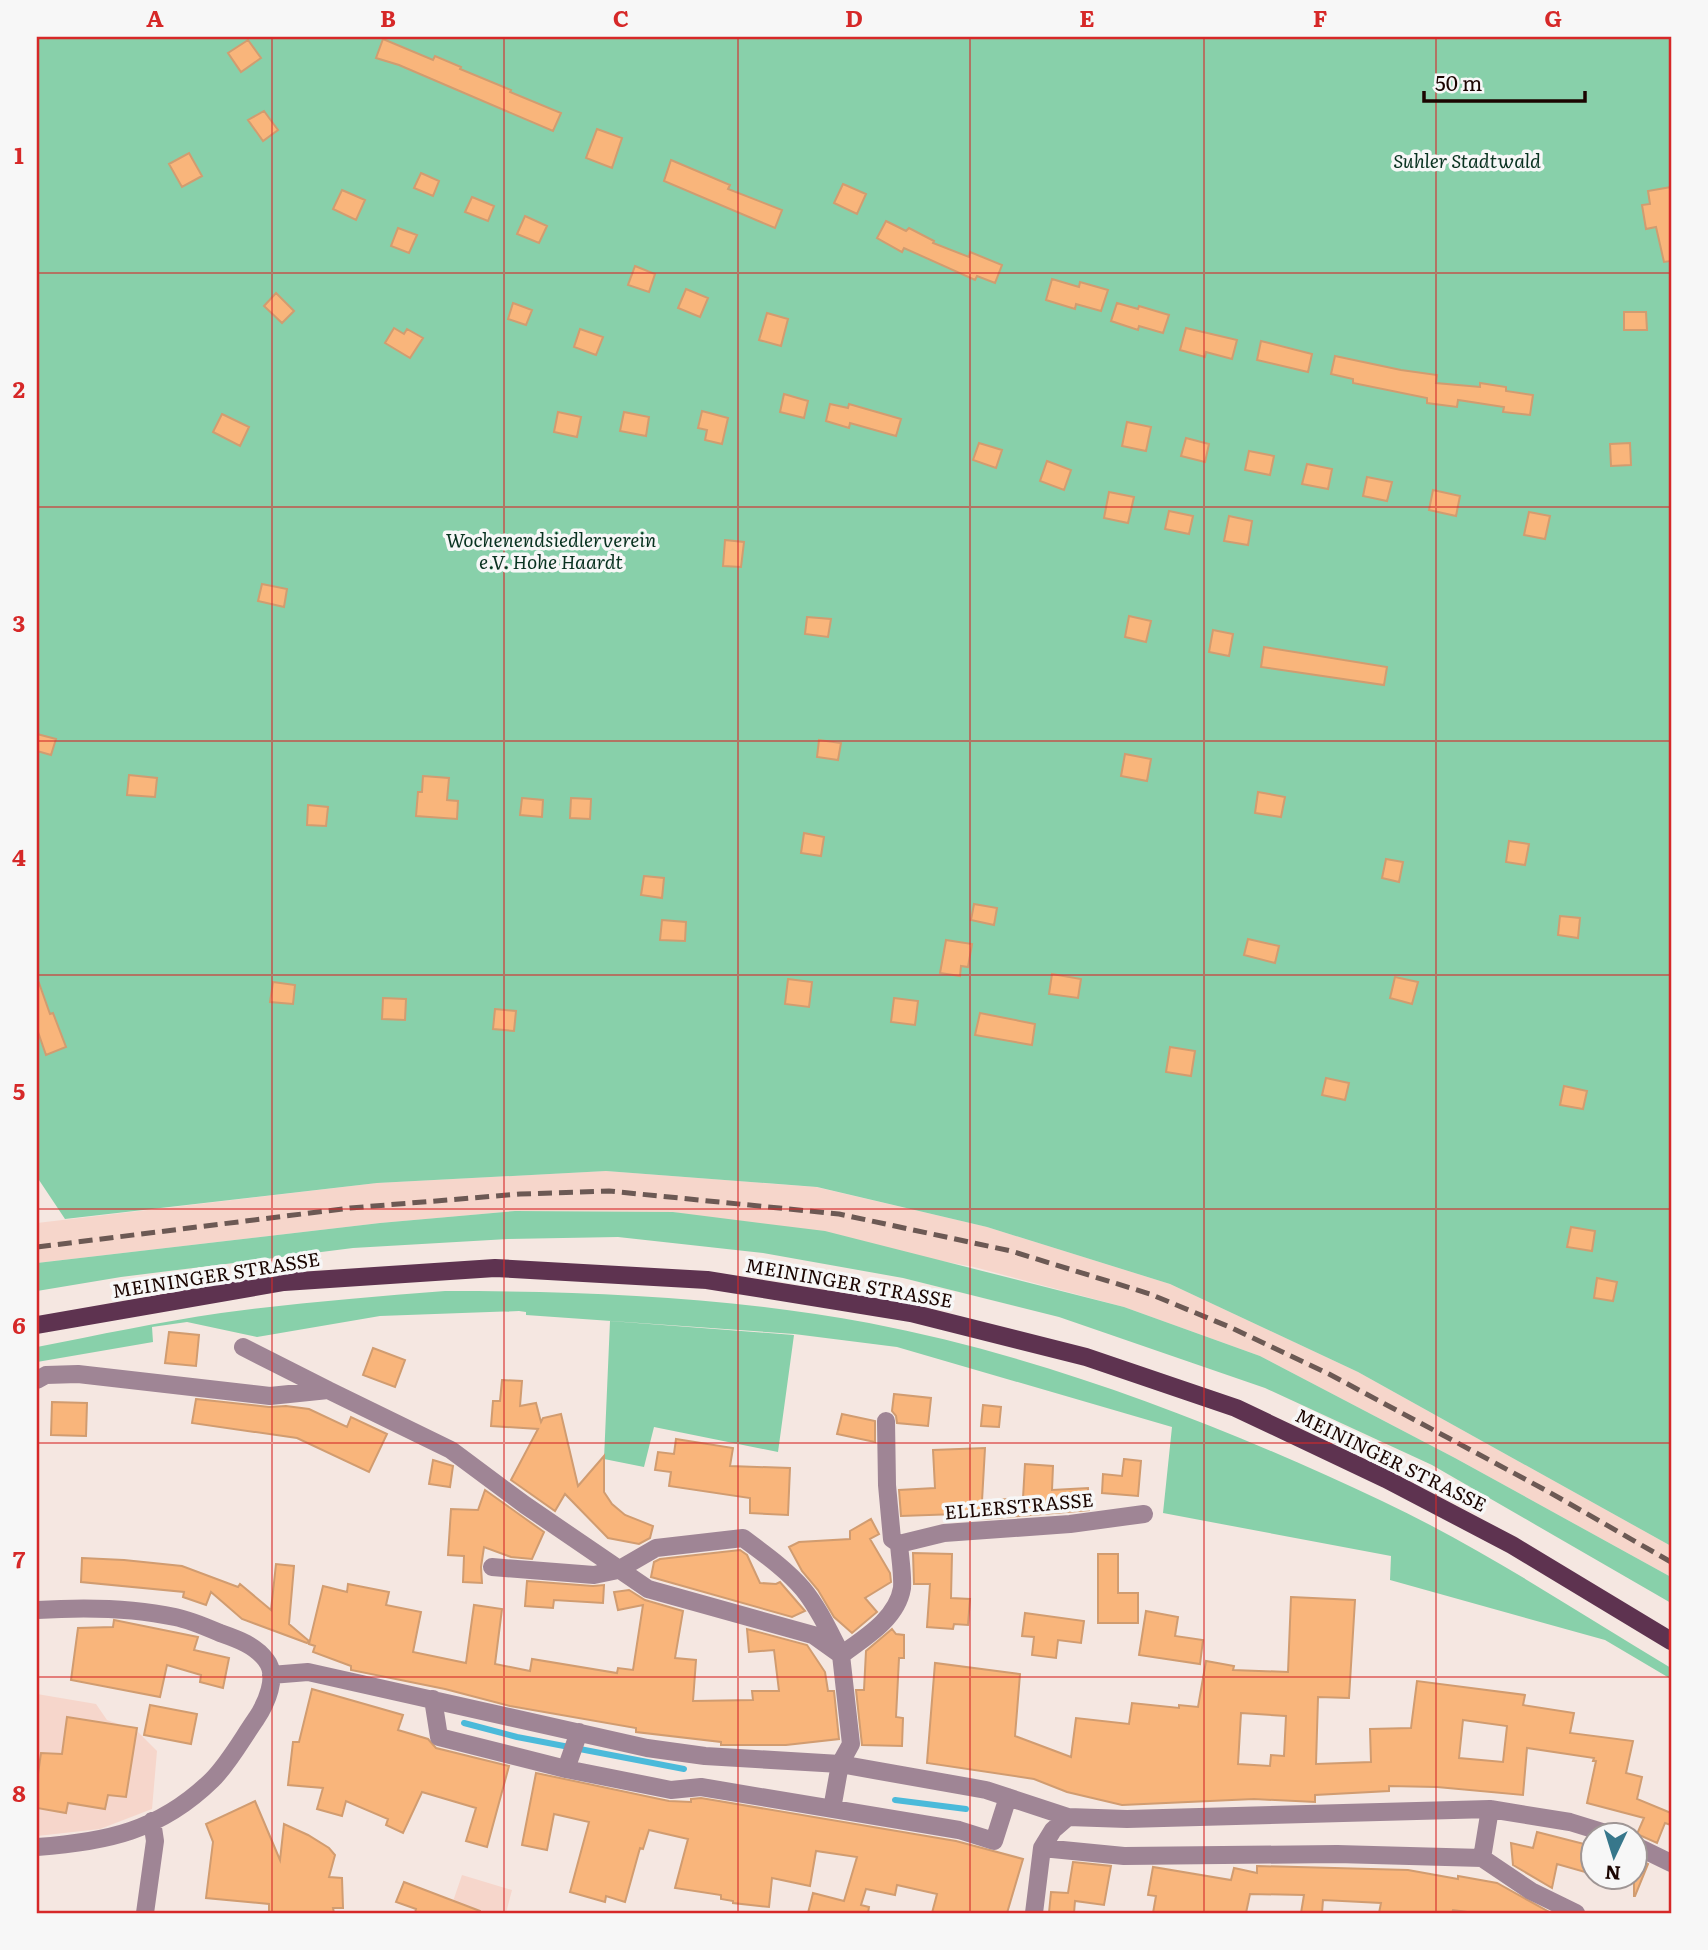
<svg xmlns="http://www.w3.org/2000/svg" width="1708" height="1950" font-family="Literata,serif">
	<rect width="100%" height="100%" fill="#f5e7e1"/>
	<path fill="#f6d6cb" d="M606,1171L816,1187L987,1227L1170,1284L1358,1372L1671,1546V1577L1455,1458L1260,1356L1124,1307L974,1267L673,1212L515,1211L380,1223L37,1263V1223L377,1183Z
		M37,1694L96,1704L107,1720L136,1730L157,1751L152,1809L100,1829L37,1836Z
		M462,1875L512,1890L506,1913H449Z"/>
	<path fill="#88d0aa" d="M37,37H1671V1546L1358,1372L1170,1284L987,1227L817,1187L606,1171L377,1183L65,1219L37,1177Z
		M515,1211L673,1212L825,1231L1124,1307L1260,1356L1455,1458L1671,1577V1603L1432,1465L1265,1388L1059,1317L903,1278L763,1253L618,1237L508,1239L353,1248L121,1277L37,1291V1263L380,1223Z
		M445,1291C587,1291 729,1297 869,1323C1046,1357 1219,1424 1382,1501C1482,1548 1576,1611 1671,1668V1679L1605,1640L1390,1580L1391,1556L1163,1513L1172,1427L897,1347L794,1334L526,1315V1312L519,1311L380,1316L257,1337L187,1322L152,1327L153,1342L37,1362V1347C98,1335 159,1322 221,1313C295,1303 370,1297 445,1291Z
		M610,1321L794,1335L778,1452L654,1427L644,1467L604,1459Z"/>
	<g fill="none" stroke-linecap="round" stroke-linejoin="round">
		<path stroke="#4bbada" stroke-width="6" d="M464,1723L517,1737L684,1769
			M895,1800L966,1809"/>
	</g>
	<path fill="#f9b57b" stroke="#d19c70" stroke-width="2" fill-rule="evenodd" d="M383,39L433,60L435,56L461,67L460,69L511,90L510,92L561,113L553,131L399,65L376,58Z
		M248,40L261,58L241,72L228,53Z
		M264,111L278,130L263,141L248,120Z
		M597,129L622,138L612,168L586,158Z
		M189,153L202,176L182,187L169,164Z
		M671,160L730,185L728,189L782,210L775,228L664,181Z
		M421,173L439,181L433,196L414,188Z
		M843,184L866,194L857,214L834,203Z
		M1671,187V261L1664,262L1656,227L1646,229L1642,205L1650,204L1648,191Z
		M342,190L365,200L356,220L333,209Z
		M472,197L494,206L488,221L465,212Z
		M525,216L547,226L539,243L517,234Z
		M886,221L906,231L909,228L934,241L933,243L969,257L970,252L1002,265L995,283L977,276L975,280L904,248L902,252L877,238Z
		M398,228L417,235L409,253L391,246Z
		M635,266L655,274L649,292L628,285Z
		M1052,279L1079,287L1080,282L1108,290L1101,311L1076,304L1075,309L1046,300Z
		M686,289L708,298L700,317L678,308Z
		M276,293L294,311L282,323L264,306Z
		M513,303L532,310L526,325L508,319Z
		M1117,303L1138,309L1139,306L1169,315L1163,333L1139,326L1138,330L1111,321Z
		M1624,312H1646L1647,330H1624Z
		M767,313L788,319L781,346L759,340Z
		M394,328L404,334L407,329L423,338L410,358L385,343Z
		M1186,328L1237,340L1232,359L1206,352L1205,357L1180,350Z
		M580,329L603,337L596,355L574,347Z
		M1261,341L1312,354L1308,372L1257,360Z
		M1335,356L1401,370L1437,375L1436,383L1480,387V383L1506,387V391L1533,395L1530,415L1503,412L1504,407L1458,400L1457,407L1427,403V398L1353,383V379L1331,374Z
		M784,394L808,401L804,418L780,412Z
		M830,404L848,408L849,404L901,419L896,436L850,423L849,428L826,421Z
		M702,411L728,418L722,444L705,440L707,430L698,428Z
		M558,412L581,417L577,437L554,432Z
		M624,412L649,417L646,436L620,431Z
		M222,414L249,427L240,446L213,432Z
		M1127,422L1151,427L1146,451L1122,446Z
		M1186,438L1209,444L1205,462L1181,456Z
		M979,443L1002,450L996,468L973,460Z
		M1630,443L1631,465L1611,466L1610,444Z
		M1249,451L1274,456L1270,475L1245,470Z
		M1047,461L1071,470L1064,490L1040,481Z
		M1307,464L1332,469L1328,489L1302,484Z
		M1367,477L1392,482L1387,501L1363,496Z
		M1433,490L1460,496L1456,516L1429,510Z
		M1109,492L1134,497L1128,523L1104,518Z
		M1169,511L1193,516L1189,534L1165,529Z
		M1529,512L1550,516L1545,539L1524,535Z
		M1229,516L1252,521L1248,545L1224,541Z
		M725,540L744,542L741,567L723,566Z
		M262,584L287,589L284,607L258,601Z
		M1129,616L1151,621L1146,642L1125,637Z
		M807,617L831,619L828,637L805,634Z
		M1213,630L1233,634L1229,656L1209,652Z
		M1264,647L1387,667L1384,685L1261,667Z
		M37,734L56,739L51,755L37,751Z
		M819,740L841,743L838,760L817,757Z
		M1125,754L1151,759L1147,781L1121,776Z
		M129,775L157,778L155,797L127,795Z
		M423,776L449,778L447,800L458,801L457,819L416,816L418,792H422Z
		M1258,792L1285,797L1281,817L1255,813Z
		M522,798L543,800L542,817L520,815Z
		M571,798L591,799L590,819L570,818Z
		M308,805L328,807L326,826L307,825Z
		M804,833L824,837L821,856L801,853Z
		M1509,841L1529,844L1525,865L1506,862Z
		M1386,859L1403,862L1399,882L1382,878Z
		M644,876L664,878L662,898L641,895Z
		M974,904L997,908L994,925L971,920Z
		M1560,916L1580,918L1578,938L1558,935Z
		M662,920L686,922L685,941L660,940Z
		M1248,939L1279,946L1275,963L1244,955Z
		M946,940L972,944L968,967L961,966L960,976L940,973Z
		M1052,974L1081,979L1078,998L1049,994Z
		M1395,977L1418,982L1412,1004L1390,998Z
		M788,979L812,982L809,1007L785,1004Z
		M273,982L295,985L293,1004L270,1002Z
		M39,983L50,1014L53,1013L66,1047L46,1055L37,1029V984Z
		M383,998L406,999L405,1020L382,1019Z
		M894,998L918,1001L915,1025L891,1022Z
		M495,1009L516,1011L514,1031L493,1029Z
		M980,1013L1035,1024L1032,1045L975,1035Z
		M1170,1047L1195,1051L1191,1076L1166,1072Z
		M1326,1078L1349,1083L1345,1100L1322,1095Z
		M1564,1086L1587,1091L1583,1109L1560,1105Z
		M1571,1227L1595,1231L1592,1251L1567,1247Z
		M1597,1278L1617,1282L1613,1301L1594,1298Z
		M169,1332L199,1335L196,1366L165,1363Z
		M373,1348L405,1360L395,1387L363,1375Z
		M502,1380L522,1381L520,1406L536,1403L541,1422L543,1418L561,1414L578,1486L604,1456V1492L612,1504L625,1515L653,1526L650,1538L639,1544L608,1538L565,1494L555,1511L511,1480L538,1429L491,1426L493,1401H500Z
		M894,1394L931,1398L928,1426L897,1423L896,1416L892,1411Z
		M196,1399L269,1407L286,1406L309,1409L347,1427L351,1417L387,1434L369,1472L297,1438L192,1423Z
		M52,1402L87,1403L86,1436L51,1435Z
		M983,1405L1001,1407L999,1427L981,1426Z
		M842,1414L875,1421V1442L837,1434Z
		M676,1439L733,1448L730,1466L790,1468L788,1515L750,1513V1498L669,1486L671,1472L655,1470L658,1452L674,1454Z
		M985,1448L982,1501L1023,1498L1025,1464L1053,1466L1052,1490L1088,1488L1089,1510L982,1519V1511L981,1516L957,1517V1514L901,1516L899,1490L935,1488L933,1450Z
		M1124,1459L1141,1461L1138,1496L1102,1493L1103,1474L1122,1476Z
		M433,1460L453,1466L450,1487L429,1484Z
		M485,1490L544,1532L532,1559L511,1557L484,1547L481,1567L482,1583L463,1582L464,1556L448,1555L451,1509L478,1510Z
		M871,1519L879,1534L870,1539L890,1573L891,1582L865,1598L877,1612L852,1633L834,1617L818,1590L802,1571L789,1547L799,1542L850,1539V1531Z
		M740,1550L747,1555L760,1583L776,1584L780,1582L805,1611L792,1617L651,1577L654,1562L660,1559Z
		M913,1553L952,1554L951,1598L970,1599L968,1625L954,1624L953,1629L927,1627L930,1584H914Z
		M1098,1554H1118V1593H1138V1623H1098Z
		M82,1558L124,1560L182,1566L238,1587L240,1584L271,1610L276,1564L294,1566L289,1624L309,1641L307,1643L242,1619L211,1592L206,1605L183,1597L184,1592L81,1582Z
		M527,1581L593,1586L604,1585L603,1603L554,1600L553,1608L525,1606Z
		M348,1584L389,1592L386,1605L421,1612L413,1652L466,1663L474,1605L502,1609L495,1664L530,1671L532,1659L617,1673L618,1668L633,1670L643,1605L618,1610L614,1592L629,1590L645,1600L683,1611L675,1658L696,1660L693,1701L753,1700L752,1691H779L774,1650L749,1652L747,1629L807,1645L825,1672L828,1691H834L839,1739L786,1745H721V1742L636,1732V1728L510,1706L445,1689L351,1670V1666L313,1652L315,1646L309,1644L323,1586L347,1592Z
		M1291,1597L1355,1600L1349,1698L1318,1697L1316,1764L1371,1762L1370,1729L1411,1728L1417,1681L1525,1695L1523,1705L1574,1713L1570,1733L1633,1741L1626,1773L1642,1777L1637,1799L1671,1813V1825L1665,1823L1657,1843L1637,1834L1644,1818L1587,1803L1596,1761H1593L1594,1758L1527,1748L1523,1795L1437,1787L1389,1786V1791L1315,1795V1802L1254,1799L1122,1805L1067,1792L1034,1779L927,1763L935,1663L1020,1674L1015,1736L1071,1757L1076,1718L1129,1724L1132,1703L1179,1708V1705L1198,1707L1206,1661L1234,1666L1233,1670L1288,1672ZM1241,1713L1286,1716L1284,1756L1271,1755L1270,1766L1238,1764ZM1463,1720L1507,1726L1503,1762L1459,1758Z
		M1146,1611L1178,1617L1175,1636L1203,1640L1200,1664L1139,1655Z
		M1025,1613L1084,1621L1081,1643L1058,1640L1056,1658L1032,1655L1034,1637L1022,1636Z
		M114,1620L198,1637L194,1650L229,1658L223,1688L200,1682L201,1675L167,1665L160,1697L71,1680L78,1628L113,1627Z
		M892,1629L896,1634L904,1635V1658H899L896,1717L903,1718L902,1746L862,1745L856,1690H864L866,1651Z
		M312,1689L403,1715L398,1730L428,1739L436,1748L509,1766L487,1847L466,1841L476,1808L422,1792L403,1833L386,1825L388,1819L346,1801L342,1816L317,1809L323,1788L288,1785L293,1742H299Z
		M150,1705L197,1714L191,1744L144,1735Z
		M67,1717L137,1728L126,1797L108,1795L105,1809L68,1803L66,1813L37,1808V1781L41,1753L62,1754Z
		M536,1773L669,1801L691,1802V1799L701,1798L956,1841L1023,1859L1007,1913H932L937,1894L897,1885L895,1895L866,1889L861,1905L869,1907L868,1913H808L813,1893L844,1901L857,1857L816,1851L810,1886L772,1878L769,1907L733,1903V1901L721,1899V1895L675,1888L688,1839L649,1830L643,1849L640,1848L625,1902L606,1896L605,1902L570,1892L589,1822L554,1814L547,1850L522,1845Z
		M255,1801L280,1860L284,1824L308,1835L329,1848L335,1855L329,1877L342,1878L343,1908H333L334,1913H269V1904L206,1898L213,1842L206,1824Z
		M1537,1832L1592,1846V1874L1557,1864L1552,1888L1513,1865L1511,1843L1533,1848Z
		M1634,1858L1648,1864L1635,1896H1634Z
		M1073,1862L1111,1866L1104,1905L1075,1901L1074,1913H1049L1051,1892L1068,1893Z
		M1257,1866L1408,1870L1458,1879V1876L1497,1883L1551,1913H1475L1453,1910L1452,1913H1379L1381,1903L1323,1900L1322,1913H1301L1304,1895L1250,1894L1246,1913H1153L1156,1896L1148,1895L1153,1867L1231,1880L1234,1868L1257,1873Z
		M404,1882L480,1911V1913H415L416,1909L396,1902Z"/>
	<g fill="none" stroke-linecap="round" stroke-linejoin="round">
		<path stroke="#9f8595" stroke-width="18" d="M243,1347L328,1390
			M37,1380L46,1375L78,1374L270,1396L328,1390L451,1450L525,1505L648,1589L813,1635L841,1655
			M899,1544L944,1533L1070,1524L1144,1514
			M492,1567L594,1575L618,1570L656,1548L743,1538C763,1553 786,1569 803,1589C818,1607 829,1631 840,1652
			M37,1610C83,1607 129,1607 175,1617C190,1620 206,1627 220,1633C237,1639 255,1645 266,1660C279,1676 266,1704 256,1719C242,1739 229,1763 212,1780C160,1831 106,1842 37,1847
			M271,1675L308,1672L647,1748L705,1756L840,1764L986,1790L1068,1817L1127,1819L1490,1809L1570,1822L1609,1834
			M433,1699L439,1737L566,1769L671,1790L701,1787L959,1830L994,1841L1008,1797
			M566,1769L579,1732
			M832,1809L840,1764L851,1744L841,1655C864,1638 897,1619 902,1588C903,1574 900,1558 899,1544L892,1539L887,1485L886,1421
			M1634,1845L1671,1863
			M1042,1848L1124,1856L1337,1854L1482,1858
			M1482,1858L1531,1891L1576,1913
			M1482,1858L1490,1809
			M145,1913L155,1841L152,1821
			M1034,1913L1042,1848L1053,1830L1068,1817"/>
		<path stroke="#5e3350" stroke-width="18" d="M37,1325L284,1282L495,1268L707,1280L911,1313L1086,1357L1236,1408L1386,1479L1512,1545L1671,1641"/>
		<path stroke="#6c5954" stroke-width="5" stroke-dasharray="14 7" stroke-linecap="butt" d="M37,1247L350,1208L520,1194L609,1191L839,1214L1011,1251L1150,1294L1232,1328L1329,1374L1549,1492L1671,1562"/>
	</g>
	<path fill="none" stroke="#d62828" stroke-width="2" stroke-opacity="0.55" d="M272,37V1913M504,37V1913M738,37V1913M970,37V1913M1204,37V1913M1436,37V1913M37,273H1671M37,507H1671M37,741H1671M37,975H1671M37,1209H1671M37,1443H1671M37,1677H1671"/>
	<g text-anchor="middle" stroke-width="7" stroke-linejoin="round" paint-order="stroke">
		<g font-size="19" font-style="italic" fill="#093220" stroke="#f7f7f7">
			<text x="1467" y="168">Suhler Stadtwald</text>
			<text x="551" y="547">Wochenendsiedlerverein<tspan x="551" dy="22">e.V. Hohe Haardt</tspan></text>
		</g>
		<g font-size="19" fill="#1b0501" stroke="#f7f7f7">
			<text transform="translate(216 1275) rotate(-9)" y="7">MEININGER STRASSE</text>
			<text transform="translate(849 1283) rotate(10)" y="7">MEININGER STRASSE</text>
			<text transform="translate(1391 1460) rotate(26)" y="7">MEININGER STRASSE</text>
			<text transform="translate(1019 1506) rotate(-5)" y="7">ELLERSTRASSE</text>
		</g>
	</g>
	<rect width="1708" height="1950" fill="none" stroke="#f7f7f7" stroke-width="77"/>
	<g transform="translate(1614 1856) rotate(184)"><circle r="33" fill="#f7f7f7" stroke="#9f9695" stroke-width="2"/>
	<path d="M0-5L12 26L0 18L-12 26Z" fill="#37778b"/>
	<text y="-10" font-size="19" font-weight="bold" text-anchor="middle" fill="#1b0501">N</text>
	</g>
	<path d="M1424 91v10h161v-10" fill="none" stroke="#1b0501" stroke-width="3.5"/>
	<text x="1435" y="91" font-size="21" fill="#1b0501" stroke="#f7f7f7" stroke-width="5" paint-order="stroke">50 m</text>
	<rect x="38" y="38" width="1632" height="1874" fill="none" stroke="#d62828" stroke-width="2.5"/>
	<g font-size="23" text-anchor="middle" font-weight="bold" fill="#d62828">
		<text x="155" y="27">A</text>
		<text x="388" y="27">B</text>
		<text x="621" y="27">C</text>
		<text x="854" y="27">D</text>
		<text x="1087" y="27">E</text>
		<text x="1320" y="27">F</text>
		<text x="1553" y="27">G</text>
		<text x="19" y="164">1</text>
		<text x="19" y="398">2</text>
		<text x="19" y="632">3</text>
		<text x="19" y="866">4</text>
		<text x="19" y="1100">5</text>
		<text x="19" y="1334">6</text>
		<text x="19" y="1568">7</text>
		<text x="19" y="1802">8</text>
	</g>
</svg>
